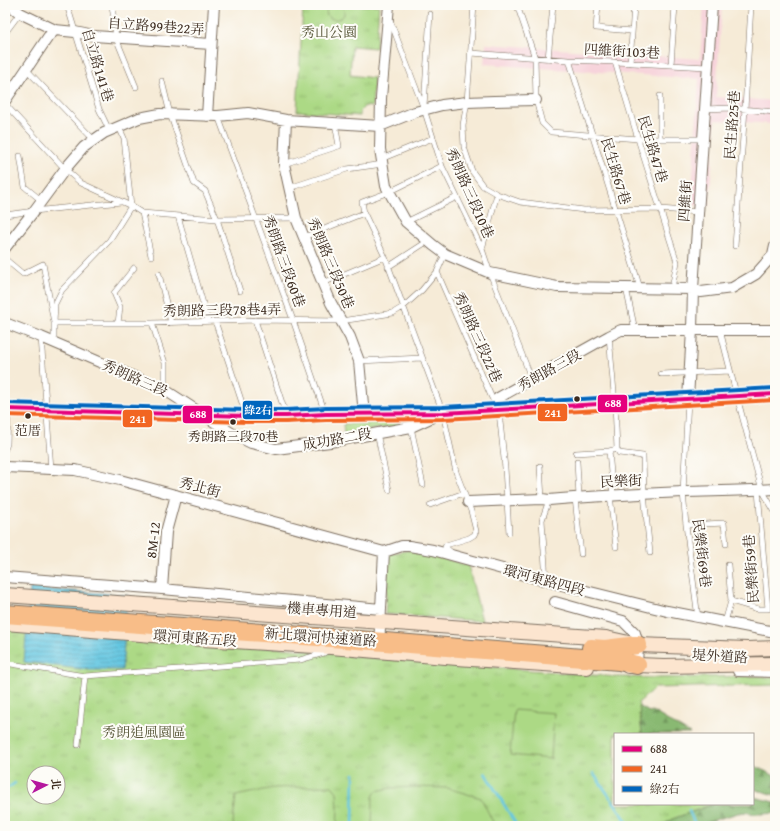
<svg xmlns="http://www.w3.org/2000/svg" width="780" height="831" font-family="'Gentium Book Plus','Noto Serif TC',serif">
	<defs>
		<pattern id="grass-tufts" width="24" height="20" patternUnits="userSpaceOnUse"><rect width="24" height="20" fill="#acd985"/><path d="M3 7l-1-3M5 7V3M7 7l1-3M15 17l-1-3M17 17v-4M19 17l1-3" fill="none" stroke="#95ba72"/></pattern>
		<pattern id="forest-firs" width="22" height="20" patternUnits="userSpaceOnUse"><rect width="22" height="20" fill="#89b972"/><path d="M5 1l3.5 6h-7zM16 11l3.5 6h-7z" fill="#71975d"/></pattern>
		<pattern id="water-rules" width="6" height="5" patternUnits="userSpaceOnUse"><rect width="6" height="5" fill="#64c7e2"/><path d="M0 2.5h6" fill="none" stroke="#54a2b7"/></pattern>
	</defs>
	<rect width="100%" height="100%" fill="#fdfcf7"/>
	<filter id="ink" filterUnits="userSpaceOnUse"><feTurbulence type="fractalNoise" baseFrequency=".025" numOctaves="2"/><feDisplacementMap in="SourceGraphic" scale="8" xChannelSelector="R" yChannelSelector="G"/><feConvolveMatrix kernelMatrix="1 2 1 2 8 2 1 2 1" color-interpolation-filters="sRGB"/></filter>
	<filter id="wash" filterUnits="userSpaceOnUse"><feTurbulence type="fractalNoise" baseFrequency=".012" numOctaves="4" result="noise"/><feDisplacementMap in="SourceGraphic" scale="16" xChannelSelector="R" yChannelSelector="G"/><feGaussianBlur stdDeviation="0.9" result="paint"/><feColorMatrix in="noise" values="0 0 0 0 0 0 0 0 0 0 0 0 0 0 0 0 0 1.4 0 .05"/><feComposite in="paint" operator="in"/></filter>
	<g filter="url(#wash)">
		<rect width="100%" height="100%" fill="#f6ebd7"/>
		<path fill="#f6cfd8" d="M704,5H722L716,97L775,101V124L715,120L709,206L691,205L699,79L484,64L486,44L700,59Z"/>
		<path fill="url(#grass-tufts)" stroke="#748252" fill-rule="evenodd" d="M311,5H379L376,48L352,46L350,75L374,78L372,107L365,106L360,111V116L297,111L303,7L311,8Z
			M397,422H399V424L397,426L344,434L343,424Z
			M410,550L468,565L482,621L385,614L389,554Z
			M5,627L344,653L349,656L618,677L658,678L759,676L775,678V685L655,688L638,703L639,706L642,734H615V804H714L675,818L661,826H5ZM34,773H58V797H34Z"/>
		<path fill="url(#forest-firs)" stroke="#627248" d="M639,706L649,712L652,711L690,734H642Z
			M753,765L775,776V795L753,789Z
			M753,797L775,802V813L763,814H754L747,812L738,813L708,822L705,824L706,826H661L675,818L714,804H753Z"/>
		<path fill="#acd985" stroke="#748252" d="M329,5H341C355,24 316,24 329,5Z
			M514,710L554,713L551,759L510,755Z
			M332,786L337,792L338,810L337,826H234L233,823L236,796L273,788Z
			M414,787L447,788L481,798L495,826H372L373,797L376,791L391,788Z"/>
		<path fill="url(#water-rules)" stroke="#507880" d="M30,588L128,595L122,670H89L24,662Z"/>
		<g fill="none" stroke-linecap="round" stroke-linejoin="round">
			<path stroke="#64c7e2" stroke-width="2.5" d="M485,773L517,826
				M593,773L615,804
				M5,790L15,783
				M615,804L630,826
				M689,811L694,822L697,826
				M353,826L354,774"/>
		</g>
	</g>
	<g filter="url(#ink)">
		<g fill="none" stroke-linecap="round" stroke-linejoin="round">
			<defs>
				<path id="lane" d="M67,5L99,109L109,130
					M112,5L116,38L136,87
					M474,5L467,102L463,125L464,147L472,171L483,186L497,194L520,202L584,210L660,209L698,212
					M517,5L535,58L536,100L542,123L551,132L638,139H703
					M598,5L596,28L632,31
					M390,20L424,109L442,166L482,249L490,273L532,380
					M5,33L20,13
					M471,53L569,60L615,62L707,67
					M548,59L553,5
					M569,60L640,288
					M615,62L638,139L677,262L672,288
					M630,63L634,5
					M671,65L675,5
					M26,69L94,140
					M162,81L170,114L194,183L205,191L217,219L240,291
					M660,96V139
					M5,104L65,169L81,183L131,206L142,213L217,219L296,218
					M424,106L430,14
					M705,109L731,108L775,112
					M218,116L293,320L325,413
					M20,156L25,187L42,201
					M381,159L433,138
					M284,164L339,146L335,123
					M442,166L389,192L362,202L364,213L385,257L443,413L456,472L471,511L476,531L474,535L469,538L446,545L445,547L452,553
					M289,188L347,169L383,164
					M142,213L151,256
					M5,215L34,211L121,202
					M178,216L208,321
					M406,222L457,197
					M304,237L364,213
					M735,246L745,109L751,5
					M482,249L497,194
					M5,259L23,274L43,264L54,323H152L255,320L341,321L393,313L403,307L422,290L437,272L445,254
					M388,267L428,241
					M437,272L491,396L496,405
					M159,274L171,323
					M323,283L385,257
					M626,288L635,330
					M255,320L286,415
					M215,321L246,415
					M118,323L120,307L114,293L134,268
					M152,323L165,363V390
					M720,330L737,397L762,490L775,512
					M41,337L51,469
					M54,343V323L55,304L62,290L109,241L131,206L124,138L119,127
					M359,361L422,358
					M661,374L730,371
					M688,400L683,492L686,525L698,618
					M499,412L505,468L509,533
					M411,427L423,485
					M377,433L389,490
					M5,449L7,444L8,410
					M617,449L619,453L643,456L644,494L650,553
					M609,451L613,495
					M576,453L609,451L617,449L615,404L609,336
					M577,462L579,497
					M540,466L542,499
					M610,495L616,547
					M575,498L581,554
					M430,505L464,493
					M686,525L724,523L726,544
					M546,581L542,520L549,500
					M731,601L758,609H768L758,491
					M725,622L731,601L728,565
					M5,663L85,676L300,660L324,653L327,651
					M78,745L85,676"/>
				<path id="street" d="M10,5L20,13L55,30L75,32L94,36L211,44
					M389,5L381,98L380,149L386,186L406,222L433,245L445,254L490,273L557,287L693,289L701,292L732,288L756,274L773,255L775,246
					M5,101L48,37L55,30
					M207,116L214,5
					M286,120L284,164L296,218L331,303L350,337L359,361L364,415
					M5,248L34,211L65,169L84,147L104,133L139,118L160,114L218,116L248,113L286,120L380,126L415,112L442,105L467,102L494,101L536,100
					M5,323L41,337L165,390L233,434L251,443L276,449L330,442L411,427L437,415
					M688,399L692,330L693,289L712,5
					M499,410L498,398L609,336L621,330H775
					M5,467L75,470L120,480L384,552
					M468,502L542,499L549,500C593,496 638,494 683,492C714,491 744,491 775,489
					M384,552L402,546H409L433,550L546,581L667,611L775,632
					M5,577L162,589L381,609
					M162,589L166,532L176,495
					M555,602L623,621L635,633L638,645L637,665H633
					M379,646L384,552
					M738,671L775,672"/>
				<path id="secondary" d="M5,409L246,416H286L326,414L443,413L775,394
					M5,595L606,638L638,645L747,649L775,648
					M5,623L202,639L331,647L457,658L587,667
					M628,666L637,665L664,666L775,664"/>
				<path id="highway" d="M5,614L385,642L619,661L637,665
					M591,648L605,649L638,645"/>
			</defs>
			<use href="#lane" stroke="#7c6e5f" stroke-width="6"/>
			<use href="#street" stroke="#7c6e5f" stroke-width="12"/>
			<use href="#secondary" stroke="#7c6e5f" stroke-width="16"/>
			<use href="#highway" stroke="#7c6e5f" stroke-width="20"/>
			<use href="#lane" stroke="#fff" stroke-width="5"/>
			<use href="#street" stroke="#fff" stroke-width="10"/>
			<use href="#secondary" stroke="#fce5cf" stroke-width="14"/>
			<use href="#highway" stroke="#f8bd88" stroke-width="18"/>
			<defs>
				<path id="bus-1" d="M5,409L246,416H286L326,414L443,413L775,394"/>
				<path id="bus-2" d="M5,415L246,422H286L326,420L443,419L775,400"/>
				<path id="bus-3" d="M5,403L246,410H286L326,408L443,407L775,388"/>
			</defs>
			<use href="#bus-1" stroke="#fdfcf7" stroke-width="7"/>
			<use href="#bus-2" stroke="#fdfcf7" stroke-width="7"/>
			<use href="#bus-3" stroke="#fdfcf7" stroke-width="7"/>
			<use href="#bus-1" stroke="#e5007d" stroke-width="4"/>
			<use href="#bus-2" stroke="#f26522" stroke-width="4"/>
			<use href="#bus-3" stroke="#0065bd" stroke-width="4"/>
		</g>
	</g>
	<g fill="#3b2a1e" stroke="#fdfcf7" stroke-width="1.5">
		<circle cx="577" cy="399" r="3.5"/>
		<circle cx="28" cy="416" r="3.5"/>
		<circle cx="233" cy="422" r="3.5"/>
	</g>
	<g text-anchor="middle" stroke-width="4" stroke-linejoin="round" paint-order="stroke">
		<g font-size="13" fill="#3b2a1e" stroke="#fdfcf7">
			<text x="28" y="435">范厝</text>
			<text x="233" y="441">秀朗路三段70巷</text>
		</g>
		<g font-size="14" fill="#3b2a1e" stroke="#fdfcf7">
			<text transform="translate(156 26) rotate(4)" y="5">自立路99巷22弄</text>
			<text transform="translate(622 51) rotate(3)" y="5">四維街103巷</text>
			<text transform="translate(98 65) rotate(73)" y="5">自立路141巷</text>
			<text transform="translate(732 125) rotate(-86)" y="5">民生路25巷</text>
			<text transform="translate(653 149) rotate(73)" y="5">民生路47巷</text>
			<text transform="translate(616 171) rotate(73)" y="5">民生路67巷</text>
			<text transform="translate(470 193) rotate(66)" y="5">秀朗路三段10巷</text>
			<text transform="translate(685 201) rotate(-86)" y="5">四維街</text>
			<text transform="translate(284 261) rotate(70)" y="5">秀朗路三段60巷</text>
			<text transform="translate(331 263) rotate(67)" y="5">秀朗路三段50巷</text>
			<text transform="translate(222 310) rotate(-1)" y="5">秀朗路三段78巷4弄</text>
			<text transform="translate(478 337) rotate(66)" y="5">秀朗路三段22巷</text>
			<text transform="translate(549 370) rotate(-29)" y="5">秀朗路三段</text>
			<text transform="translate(135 378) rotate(24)" y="5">秀朗路三段</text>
			<text transform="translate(337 439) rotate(-10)" y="5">成功路二段</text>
			<text transform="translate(621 481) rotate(-3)" y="5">民樂街</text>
			<text transform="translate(200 487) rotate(15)" y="5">秀北街</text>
			<text transform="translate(153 540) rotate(-83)" y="5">8M-12</text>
			<text transform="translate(702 553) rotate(83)" y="5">民樂街69巷</text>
			<text transform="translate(751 569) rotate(-94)" y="5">民樂街59巷</text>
			<text transform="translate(544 580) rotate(15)" y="5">環河東路四段</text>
			<text transform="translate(322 610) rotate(4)" y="5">機車專用道</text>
			<text transform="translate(321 637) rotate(4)" y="5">新北環河快速道路</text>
			<text transform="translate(195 638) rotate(4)" y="5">環河東路五段</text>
			<text transform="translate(720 656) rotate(3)" y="5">堤外道路</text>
		</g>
		<g font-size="14" fill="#575638" stroke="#fdfcf7">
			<text x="329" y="37">秀山公園</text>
			<text x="144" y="737">秀朗追風園區</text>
		</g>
	</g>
	<g stroke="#fdfcf7" stroke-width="1.5">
		<rect x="597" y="394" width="31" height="19" rx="4" fill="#e5007d"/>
		<rect x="242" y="400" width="31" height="20" rx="4" fill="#0065bd"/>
		<rect x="537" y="403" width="31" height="19" rx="4" fill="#f26522"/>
		<rect x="182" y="405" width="31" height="19" rx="4" fill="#e5007d"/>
		<rect x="122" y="409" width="31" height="19" rx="4" fill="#f26522"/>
	</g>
	<g font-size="11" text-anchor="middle" font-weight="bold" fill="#fff">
		<text x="613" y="407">688</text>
		<text x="258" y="414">綠2右</text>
		<text x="553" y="417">241</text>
		<text x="198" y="418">688</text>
		<text x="138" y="423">241</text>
	</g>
	<rect width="780" height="831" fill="none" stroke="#fdfcf7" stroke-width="20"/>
	<rect x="614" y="733" width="140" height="72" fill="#fdfcf7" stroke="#afa8a0"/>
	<rect x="622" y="746" width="20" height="6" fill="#e5007d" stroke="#afa8a0"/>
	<text x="650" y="753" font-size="12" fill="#3b2a1e">688</text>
	<rect x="622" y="766" width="20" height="6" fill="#f26522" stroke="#afa8a0"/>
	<text x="650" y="773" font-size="12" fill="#3b2a1e">241</text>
	<rect x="622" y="786" width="20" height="6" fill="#0065bd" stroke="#afa8a0"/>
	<text x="650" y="793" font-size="12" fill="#3b2a1e">綠2右</text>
	<g transform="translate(46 785) rotate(84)"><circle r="19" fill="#fdfcf7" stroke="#afa8a0"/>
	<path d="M0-3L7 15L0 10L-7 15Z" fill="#b5179e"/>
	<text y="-6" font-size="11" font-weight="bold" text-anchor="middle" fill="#3b2a1e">北</text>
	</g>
</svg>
